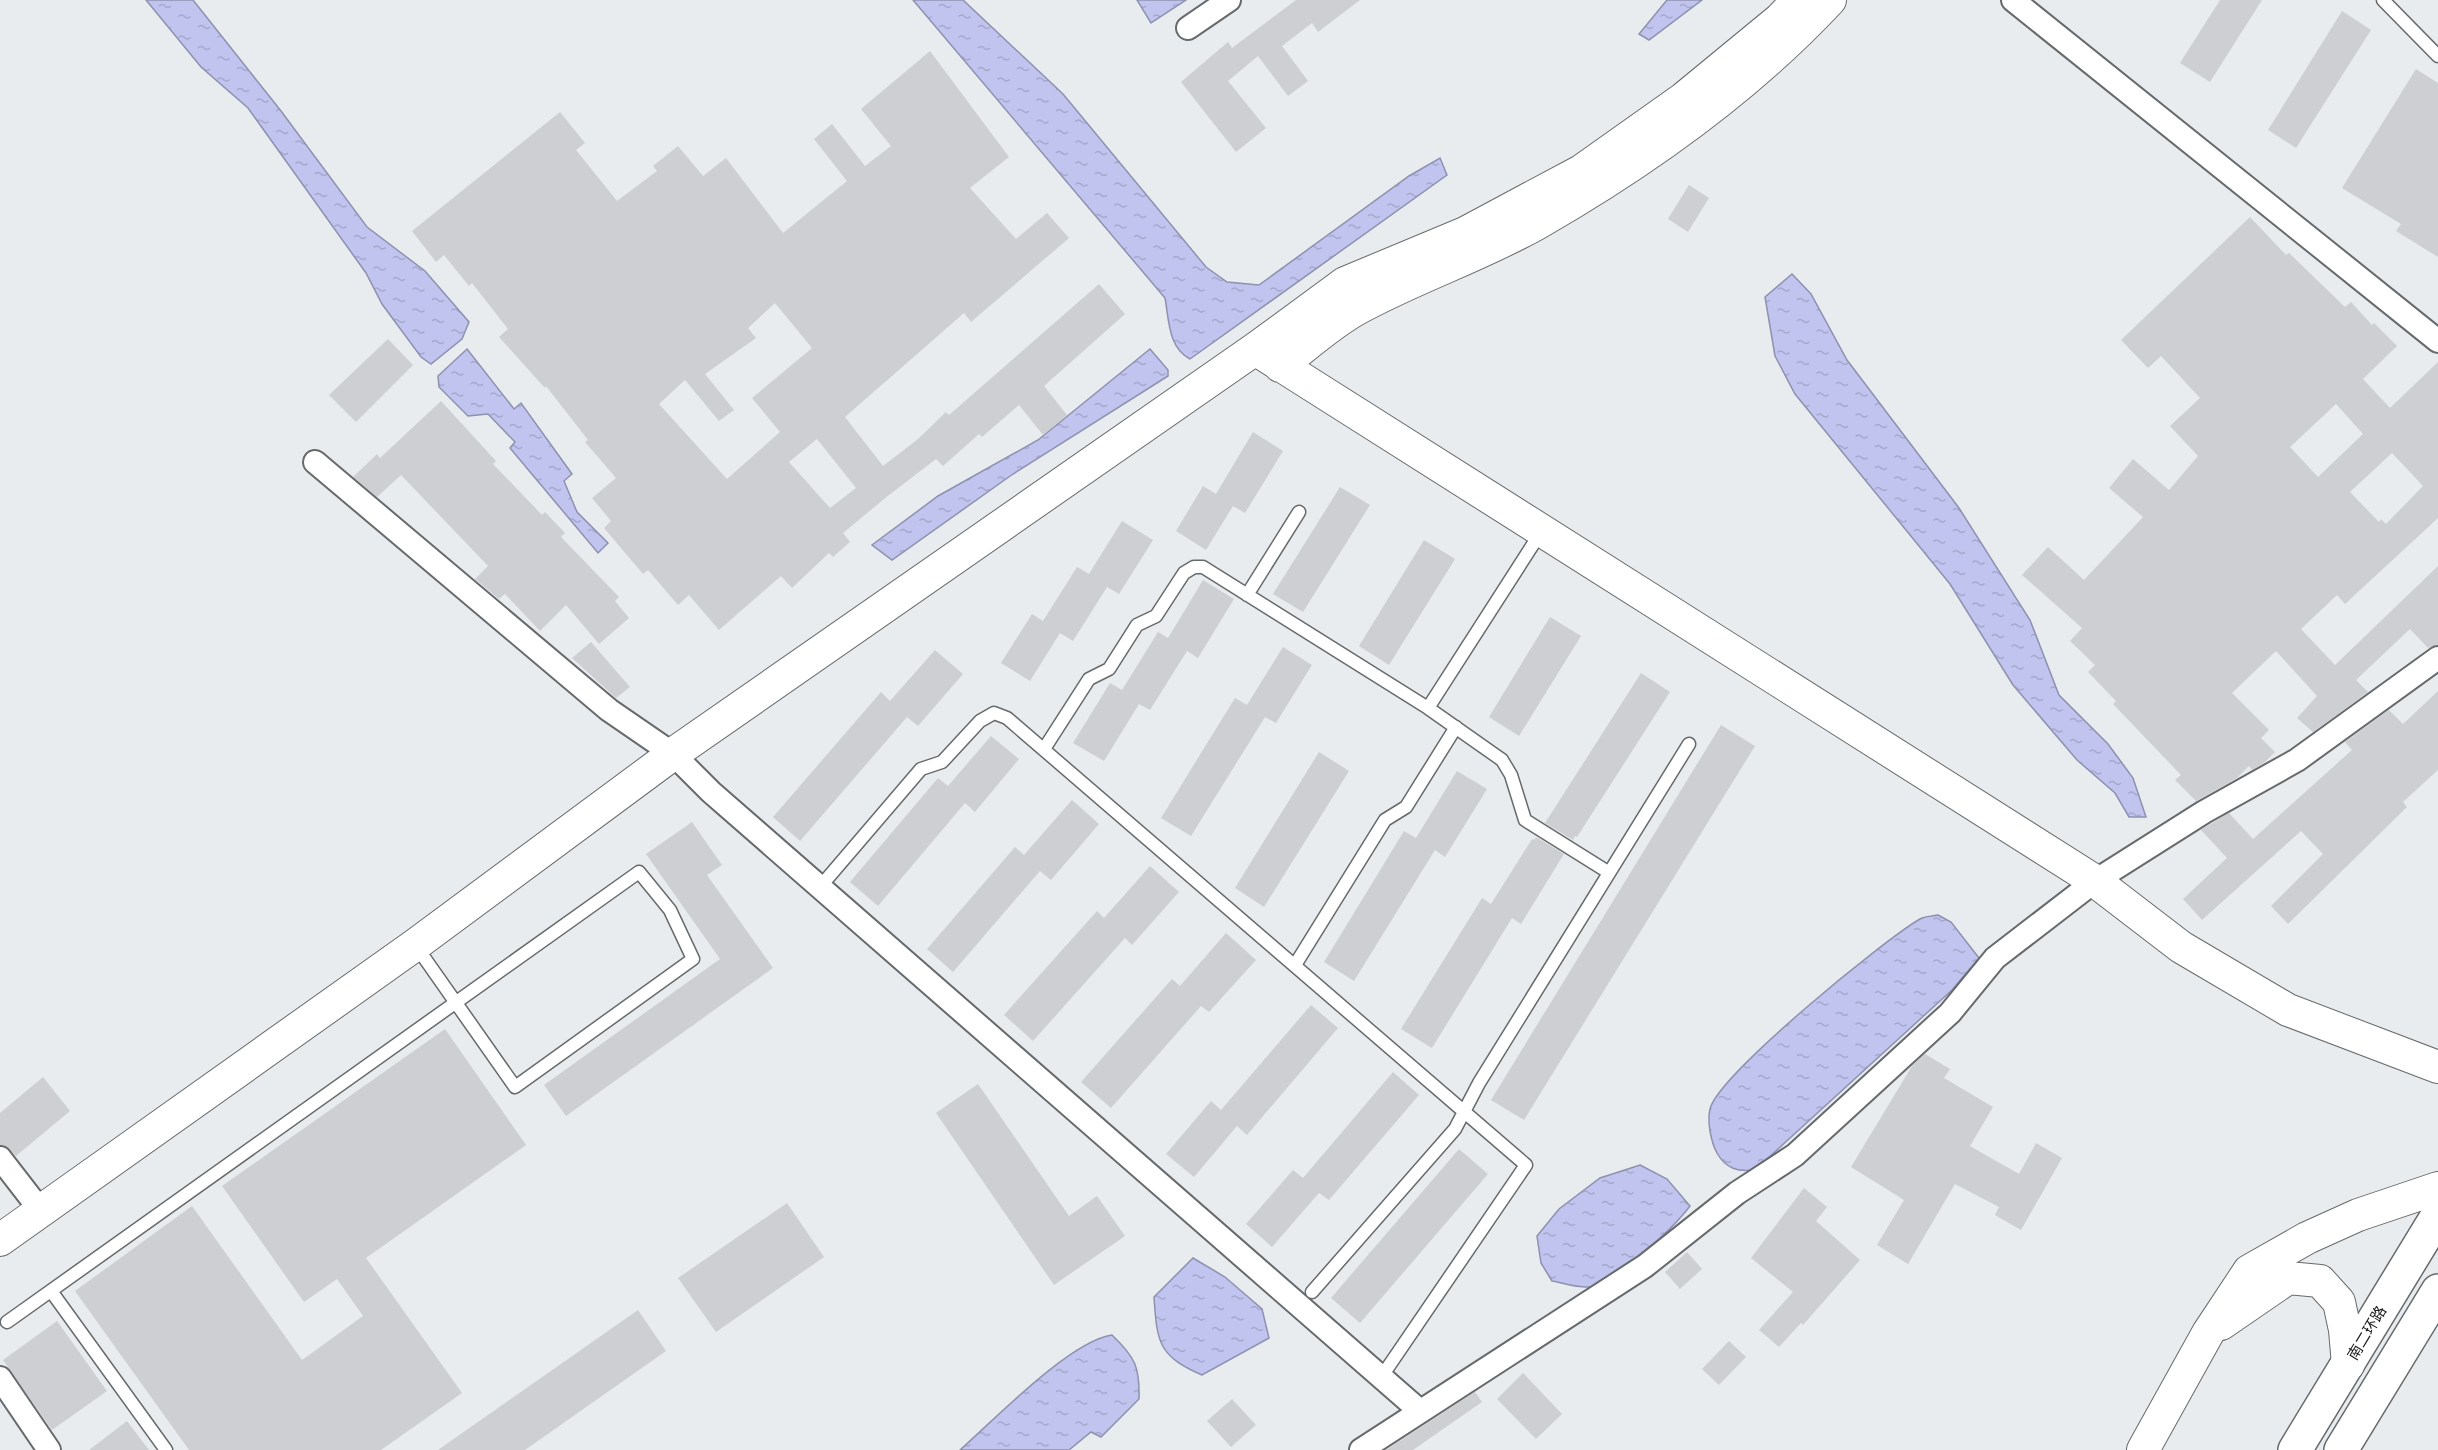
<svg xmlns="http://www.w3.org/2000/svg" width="2438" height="1450" font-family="Poppins,'Noto Sans SC',sans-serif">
	<defs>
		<pattern id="water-ripples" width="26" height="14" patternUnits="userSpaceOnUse" patternTransform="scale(1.5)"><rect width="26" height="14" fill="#c0c4ee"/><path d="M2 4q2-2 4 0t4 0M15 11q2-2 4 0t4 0" fill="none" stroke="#a4a8cc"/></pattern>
	</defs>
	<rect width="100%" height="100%" fill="#e9ecee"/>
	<path fill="url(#water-ripples)" stroke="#8e91af" stroke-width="1.5" d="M146,0H193L281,111L367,227L425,271L469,322L462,339L431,364L421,357L382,304L366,273L248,108L201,67Z
		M913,0H963L1063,94L1206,267L1227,282L1259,285L1409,176L1440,158L1447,175L1190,359C1168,348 1169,319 1165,298Z
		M1137,0H1186L1151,23Z
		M1667,0H1702L1649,40L1639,34Z
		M1792,274L1811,294L1847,360L1959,508L2030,620L2059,695L2108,744L2133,778L2146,817H2129L2115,793L2077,760L2013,685L1950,584L1795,394L1775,356L1765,297Z
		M467,349L514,409L521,403L572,474L564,481L577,512L608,543L598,553L510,448L515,442L488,414L468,416L439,387L438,376Z
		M1150,349L1168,370V376L1013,474L892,560L872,545L938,496L1038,440Z
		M1938,915L1951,922L1979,958L1952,990L1755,1170C1738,1172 1726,1169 1717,1153C1711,1142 1707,1122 1710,1109C1718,1075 1885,939 1920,919C1925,916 1932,916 1938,915Z
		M1640,1165L1667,1179L1690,1206C1674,1227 1615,1284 1589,1287C1578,1288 1563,1283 1552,1281L1541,1263L1537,1236L1559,1209L1600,1178Z
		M1193,1258L1225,1277L1262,1309L1269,1338L1202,1375C1158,1356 1157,1342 1154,1297Z
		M1112,1335C1135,1357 1140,1367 1139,1399L1101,1437L1091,1432L1069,1450H960C994,1420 1070,1341 1112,1335Z"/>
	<path fill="#cdcfd2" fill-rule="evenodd" d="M1296,0H1360L1318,32L1312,23L1282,46L1308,81L1288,96L1258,56L1228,81L1266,128L1236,152L1181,82L1228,42L1232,48Z
		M2220,0H2262L2210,82L2180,63Z
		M2342,11L2371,30L2296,148L2268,130Z
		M930,51L1009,157L970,188L1016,239L1047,213L1069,238L971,322L964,313L845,417L883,466L918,439L946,412L949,415L1099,284L1125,314L1044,386L1067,415L1043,435L1019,405L982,437L979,434L943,466L936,459L889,495L843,533L850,542L833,557L829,553L792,588L781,576L719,630L689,595L678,605L648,570L643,574L604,528L611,521L592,498L616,478L585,442L588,440L546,386L545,388L499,337L508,329L472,283L469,286L444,255L436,262L412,231L560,112L585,143L576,150L617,201L657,171L653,166L678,146L703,176L726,158L783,233L847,181L814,139L832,124L865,166L891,146L861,109ZM775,303L812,348L752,398L780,432L727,479L659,404L685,380L719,421L734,410L705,374L756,338L748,328ZM817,439L856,488L830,508L789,462Z
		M2416,69L2438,83V257L2396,231L2401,224L2342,188Z
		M1689,185L1709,198L1688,232L1668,219Z
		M2250,217L2286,255L2289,253L2345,307L2351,302L2372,325L2374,323L2397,346L2363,379L2390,408L2438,362V518L2345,604L2337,595L2301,629L2335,665L2438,566V645L2428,648L2410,629L2356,680L2368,692L2313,732L2297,718L2317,696L2276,651L2232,693L2269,730L2261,738L2275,752L2265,762L2252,770L2249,766L2237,778L2196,801L2175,780L2181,775L2113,704L2116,701L2088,672L2095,665L2070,641L2082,628L2022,575L2048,547L2084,580L2143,517L2109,488L2133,459L2169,490L2198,456L2170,426L2200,398L2161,356L2148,368L2121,340ZM2336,404L2363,434L2318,477L2290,447ZM2392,453L2423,486L2386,524L2381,519L2379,522L2350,492Z
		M388,339L413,365L356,422L329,395Z
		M441,401L496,461L493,464L542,515L545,512L565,533L561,537L619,597L615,601L629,618L599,644L566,605L540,631L505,594L499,599L475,579L488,566L401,475L377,497L353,477L377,454L380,458Z
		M1253,432L1283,451L1245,513L1233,506L1206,550L1176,531L1203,486L1216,494Z
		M1340,487L1370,505L1303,612L1273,594Z
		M1122,521L1153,540L1119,594L1107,587L1073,641L1060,633L1030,681L1001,663L1032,614L1043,621L1077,567L1089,574Z
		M1424,540L1455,559L1389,665L1359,646Z
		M1203,580L1234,599L1198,658L1187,651L1150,710L1139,704L1104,761L1073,743L1110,683L1122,690L1158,632L1168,638Z
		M1550,617L1581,636L1519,736L1489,717Z
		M591,642L630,687L616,698L572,658Z
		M1283,647L1312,665L1276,723L1265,717L1191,836L1161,818L1235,698L1247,705Z
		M935,650L963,674L918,726L907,717L800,841L773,817L881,692L890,701Z
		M1641,673L1670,692L1577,837L1575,836L1573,840L1545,823Z
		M2438,691V770L2403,802L2407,807L2288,924L2271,906L2323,854L2301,831L2202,920L2183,899L2227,858L2201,830L2229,813L2253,839L2352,750L2345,742L2389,710L2403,724Z
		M1721,725L1755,746L1524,1120L1491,1100Z
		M991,736L1019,759L975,812L965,803L878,906L850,882L938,778L948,786Z
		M1319,752L1349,771L1264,907L1235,888Z
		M1457,771L1487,789L1445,857L1435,850L1354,981L1324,962L1404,831L1416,838Z
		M1072,800L1099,824L1051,880L1040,871L953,972L927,949L1015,847L1024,855Z
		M692,822L722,865L707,875L773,968L566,1116L544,1085L720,959L646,854Z
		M1536,837L1564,854L1521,924L1512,918L1432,1048L1401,1029L1482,898L1491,904L1532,839L1534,840Z
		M1150,866L1179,892L1132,945L1125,938L1033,1041L1004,1015L1097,911L1104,918Z
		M1226,933L1256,960L1209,1012L1201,1006L1111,1108L1081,1082L1172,979L1180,986Z
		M1311,1005L1338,1028L1247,1135L1237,1126L1194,1177L1166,1154L1211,1101L1221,1110Z
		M445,1029L526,1145L366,1258L462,1393L381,1450H189L75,1291L192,1206L302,1360L363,1316L337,1279L304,1302L222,1186Z
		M1925,1054L1950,1069L1944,1078L1993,1107L1970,1146L2019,1174L2036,1143L2062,1158L2021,1230L1995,1215L1999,1207L1955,1184L1908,1264L1877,1245L1904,1200L1851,1167L1912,1066Z
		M1393,1072L1419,1095L1329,1200L1319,1193L1272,1247L1246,1224L1293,1170L1303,1178Z
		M43,1077L70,1111L16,1156L6,1146L0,1145V1113Z
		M978,1084L1069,1216L1097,1196L1125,1236L1054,1285L936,1113Z
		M1459,1149L1488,1174L1360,1323L1331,1298Z
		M1804,1188L1827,1207L1816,1221L1860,1260L1803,1325L1801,1323L1779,1347L1759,1330L1793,1292L1751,1258Z
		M787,1203L824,1257L716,1332L678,1278Z
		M1687,1252L1702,1269L1680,1289L1665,1272Z
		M638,1310L666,1351L525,1450H438Z
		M57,1321L107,1391L52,1430L3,1360Z
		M1729,1341L1746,1357L1719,1385L1702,1369Z
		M1523,1373L1562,1414L1536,1439L1497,1399Z
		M1475,1392L1482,1402L1413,1450H1386Z
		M1232,1399L1256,1425L1231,1447L1207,1421Z
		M127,1421L149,1450H89Z"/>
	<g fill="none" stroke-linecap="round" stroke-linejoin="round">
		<defs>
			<path id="lane" d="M2383,0L2438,56
				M1541,532L1428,708L1502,760L1511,775L1525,820L1608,872
				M1247,595L1299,512
				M1044,749L1089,679L1109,669L1137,625L1156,616L1184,573L1194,567H1203L1428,708
				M820,887L921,769L942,762L980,721L994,713L1007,718L1526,1165L1382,1376
				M1295,965L1385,820L1406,807L1456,727
				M51,1291L166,1450
				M1312,1292L1455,1129L1479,1083L1689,744
				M7,1322L639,872L670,910L693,959L515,1087L416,946"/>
			<path id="street" d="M2013,0L2438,341
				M1188,28L1229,0
				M315,462L609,710L673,754L711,792L1420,1411
				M0,1158L41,1211
				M0,1378L49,1450
				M1361,1450L1645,1266L1737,1193L1795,1155L1950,1013L1995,958L2095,881L2204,812L2297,760L2438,658"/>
			<path id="secondary" d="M1255,349L2095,881L2181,947L2288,1010L2438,1067
				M1280,366C1305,347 1330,324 1357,309C1415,277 1480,256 1538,223C1644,162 1746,90 1830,0
				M0,1240L415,945L673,754L1255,349L1345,283L1465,233L1581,171L1684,98L1780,19L1798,0
				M2221,1324L2288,1278L2320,1281L2339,1302L2345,1330L2348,1365
				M2143,1450L2208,1333L2249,1271L2307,1238L2358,1215L2438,1188"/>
			<path id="primary" d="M2295,1450L2438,1215
				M2341,1450L2438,1291"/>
		</defs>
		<use href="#lane" stroke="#676a6c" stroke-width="15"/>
		<use href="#street" stroke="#676a6c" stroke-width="26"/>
		<use href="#secondary" stroke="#676a6c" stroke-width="34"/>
		<use href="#primary" stroke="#676a6c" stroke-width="36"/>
		<use href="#lane" stroke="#fff" stroke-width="12"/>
		<use href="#street" stroke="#fff" stroke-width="22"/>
		<use href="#secondary" stroke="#fff" stroke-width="32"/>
		<use href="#primary" stroke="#fff" stroke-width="33"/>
	</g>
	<g text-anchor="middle" stroke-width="4.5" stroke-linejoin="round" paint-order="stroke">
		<g font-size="15" fill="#191a1b" stroke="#fff">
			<text transform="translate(2367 1333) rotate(-59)" y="5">南二环路</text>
		</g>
	</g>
</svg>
